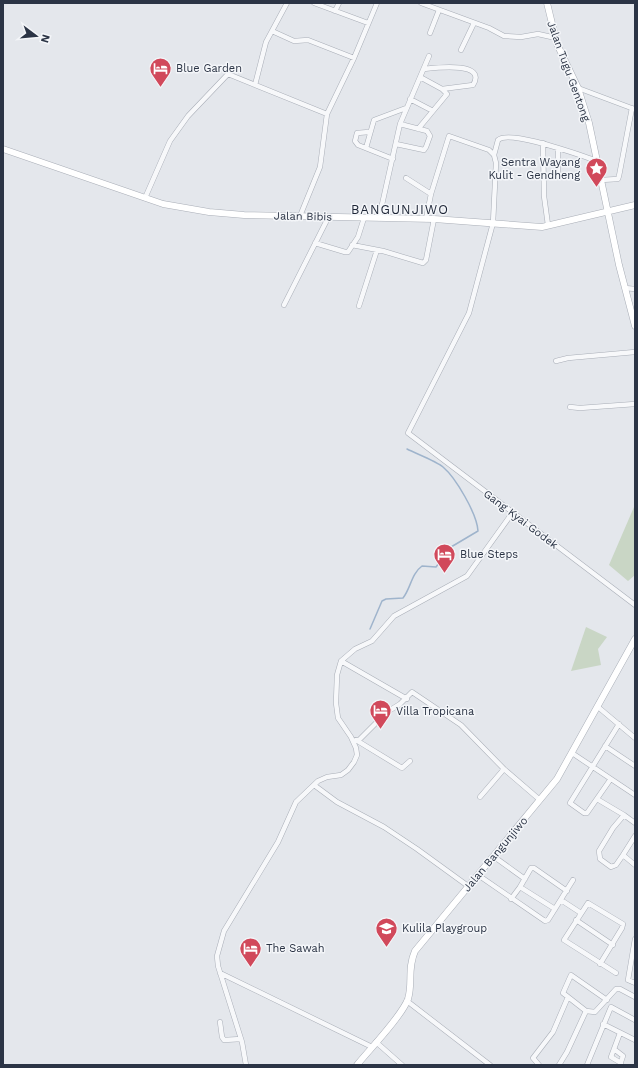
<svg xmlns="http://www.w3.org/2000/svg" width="638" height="1068" font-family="'Work Sans',sans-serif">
	<rect width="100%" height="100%" fill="#e4e7ec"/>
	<path fill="#c9d6c5" d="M634,507L635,575L628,581L609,565Z
		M586,627L607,637L598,649L601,665L571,671Z"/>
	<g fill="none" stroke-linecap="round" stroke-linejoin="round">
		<path stroke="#9fb4cc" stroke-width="1.5" d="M370,629L382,601L386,599L403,598C411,588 411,574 422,566L436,567L451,547L478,531C477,514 456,478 443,467C436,461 417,454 407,449"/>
		<defs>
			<path id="minor" d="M314,3L368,23
				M421,3L489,28L504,36L521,37L538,34L556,38
				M335,11L339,3
				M272,31L294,41L308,40L354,58
				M430,33L439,10
				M461,50L474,23
				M424,69C434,68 488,61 473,85L442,89
				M255,85L266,42L287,3
				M578,88L634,109
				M410,99L433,111
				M418,129L447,94L442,89L420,77
				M369,132L357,133L355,141L358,145L393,159
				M543,143L544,196L548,225
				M396,144L424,150L426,147L430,136L427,131L400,124
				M366,148L374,120L406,108
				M595,160C579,155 509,129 498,140L494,155L496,163L493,223L469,313L408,433L635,605
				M558,172V148
				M406,178L431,194
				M601,180L618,179L619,176L632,108
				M145,198L170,141L188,116L228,74L327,114
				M300,216L320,167L327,114L354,58L377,3
				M379,218L400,124L429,56
				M426,219L431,194L449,136L489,150L494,155
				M315,243L345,252H348L358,237L364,218
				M352,245L383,251L423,263L426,260L434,219
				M625,288L635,289
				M284,305L329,216
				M359,306L377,250
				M556,361L568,358L635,352
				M570,407L580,408L635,404
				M341,661L407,699
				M598,707L635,738
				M356,740L402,768L410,761
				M358,741L387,712L400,704L412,692L461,725L504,769
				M605,746L635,766
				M572,753L635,795
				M610,780L587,813H584L570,803L619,724
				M314,785L337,802L384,827L417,849L468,886
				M480,797L504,769L540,800
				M597,799L624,815
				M635,836L623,855L635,865
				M623,855L616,865L611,867L600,859L599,851L613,828L624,815L635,823
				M493,856L525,879
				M478,875L545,921L548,920L573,880
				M511,899L520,887
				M561,900L581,913
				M555,909L520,887L531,868H534L567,891
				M576,920L613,945
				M635,939L628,980L635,983
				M600,964L622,928L623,924L588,903L564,940L616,973
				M220,973L372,1047
				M407,1001L490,1065
				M586,1011L563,993L571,975L607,1000
				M220,1022L222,1037L224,1040L241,1039
				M603,1024L635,1040
				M620,1033L611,1057L621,1063
				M376,1042L402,1065
				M614,1049L623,1056L620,1065
				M246,1065L242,1042L218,966L217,956L224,931L278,842L296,802L318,781L327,777L341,775L348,770L354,762L357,755L356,748L351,737L338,718L336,703L337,675L341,661L355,649L372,641L394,616L467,576L513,512
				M539,1065L533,1058L553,1032L568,997
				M559,1065L567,1052L586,1011L595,1012L616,989H620L635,997
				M587,1065L611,1007L635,1020"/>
			<path id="secondary" d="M547,3L557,44L578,88L589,123L619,265L635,326
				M3,149L163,204L209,212L244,215L434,219L542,227L635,205
				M357,1065C369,1050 402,1016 408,999C413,983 407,969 415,951L557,779L635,639"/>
		</defs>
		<use href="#minor" stroke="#a9aeb7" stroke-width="5.5"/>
		<use href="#secondary" stroke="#a9aeb7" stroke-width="7"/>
		<use href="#minor" stroke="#f7f8fa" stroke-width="4.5"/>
		<use href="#secondary" stroke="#fff" stroke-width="6"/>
	</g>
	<defs>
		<symbol id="hotel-pin" viewBox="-11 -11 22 30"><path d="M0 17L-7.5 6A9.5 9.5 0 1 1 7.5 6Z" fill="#d1495b" stroke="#f4f6f9"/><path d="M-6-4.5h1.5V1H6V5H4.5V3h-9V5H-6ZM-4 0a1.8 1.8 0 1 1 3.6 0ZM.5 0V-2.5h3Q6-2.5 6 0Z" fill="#fff"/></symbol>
		<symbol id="sight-pin" viewBox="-11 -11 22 30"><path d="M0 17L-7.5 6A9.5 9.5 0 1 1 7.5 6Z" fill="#d1495b" stroke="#f4f6f9"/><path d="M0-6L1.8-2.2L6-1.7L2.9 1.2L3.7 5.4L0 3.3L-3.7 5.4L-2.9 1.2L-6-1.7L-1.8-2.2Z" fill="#fff"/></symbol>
		<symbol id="school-pin" viewBox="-11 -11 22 30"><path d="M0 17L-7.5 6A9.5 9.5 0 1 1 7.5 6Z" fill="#d1495b" stroke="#f4f6f9"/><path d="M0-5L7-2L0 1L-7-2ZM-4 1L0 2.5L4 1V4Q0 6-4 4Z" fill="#fff"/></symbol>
	</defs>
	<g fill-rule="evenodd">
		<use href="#hotel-pin" x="148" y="56" width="25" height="34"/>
		<use href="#sight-pin" x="584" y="156" width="25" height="34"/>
		<use href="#hotel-pin" x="432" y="542" width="25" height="34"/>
		<use href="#hotel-pin" x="368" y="698" width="25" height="34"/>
		<use href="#school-pin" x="374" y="916" width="25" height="34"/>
		<use href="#hotel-pin" x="238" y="936" width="25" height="34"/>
	</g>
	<g text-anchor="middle" stroke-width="3" stroke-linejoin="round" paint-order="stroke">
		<g font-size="11" fill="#2b3445" stroke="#f4f6f9" text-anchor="start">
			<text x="176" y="72">Blue Garden</text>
			<text x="580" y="166" text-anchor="end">Sentra Wayang<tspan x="580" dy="13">Kulit - Gendheng</tspan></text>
			<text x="460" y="558">Blue Steps</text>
			<text x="396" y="715">Villa Tropicana</text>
			<text x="402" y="932">Kulila Playgroup</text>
			<text x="266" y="952">The Sawah</text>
		</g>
		<g font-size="11" fill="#2b3445" stroke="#f4f6f9">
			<text transform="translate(569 71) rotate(70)" y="4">Jalan Tugu Gentong</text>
			<text transform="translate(303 216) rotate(1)" y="4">Jalan Bibis</text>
			<text transform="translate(521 519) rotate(37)" y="4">Gang Kyai Godek</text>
			<text transform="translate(495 854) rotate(-50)" y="4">Jalan Bangunjiwo</text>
		</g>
		<g font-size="13" letter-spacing="1" fill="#1d2536" stroke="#f4f6f9">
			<text x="400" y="214">BANGUNJIWO</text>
		</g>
	</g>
	<rect width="638" height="1068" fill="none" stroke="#2b3445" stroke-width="8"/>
	<g transform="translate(36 36) rotate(106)" stroke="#f4f6f9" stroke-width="3" paint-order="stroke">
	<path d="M0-3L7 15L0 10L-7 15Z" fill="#2b3445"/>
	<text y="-6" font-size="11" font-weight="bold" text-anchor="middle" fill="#2b3445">N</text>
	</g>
</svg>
